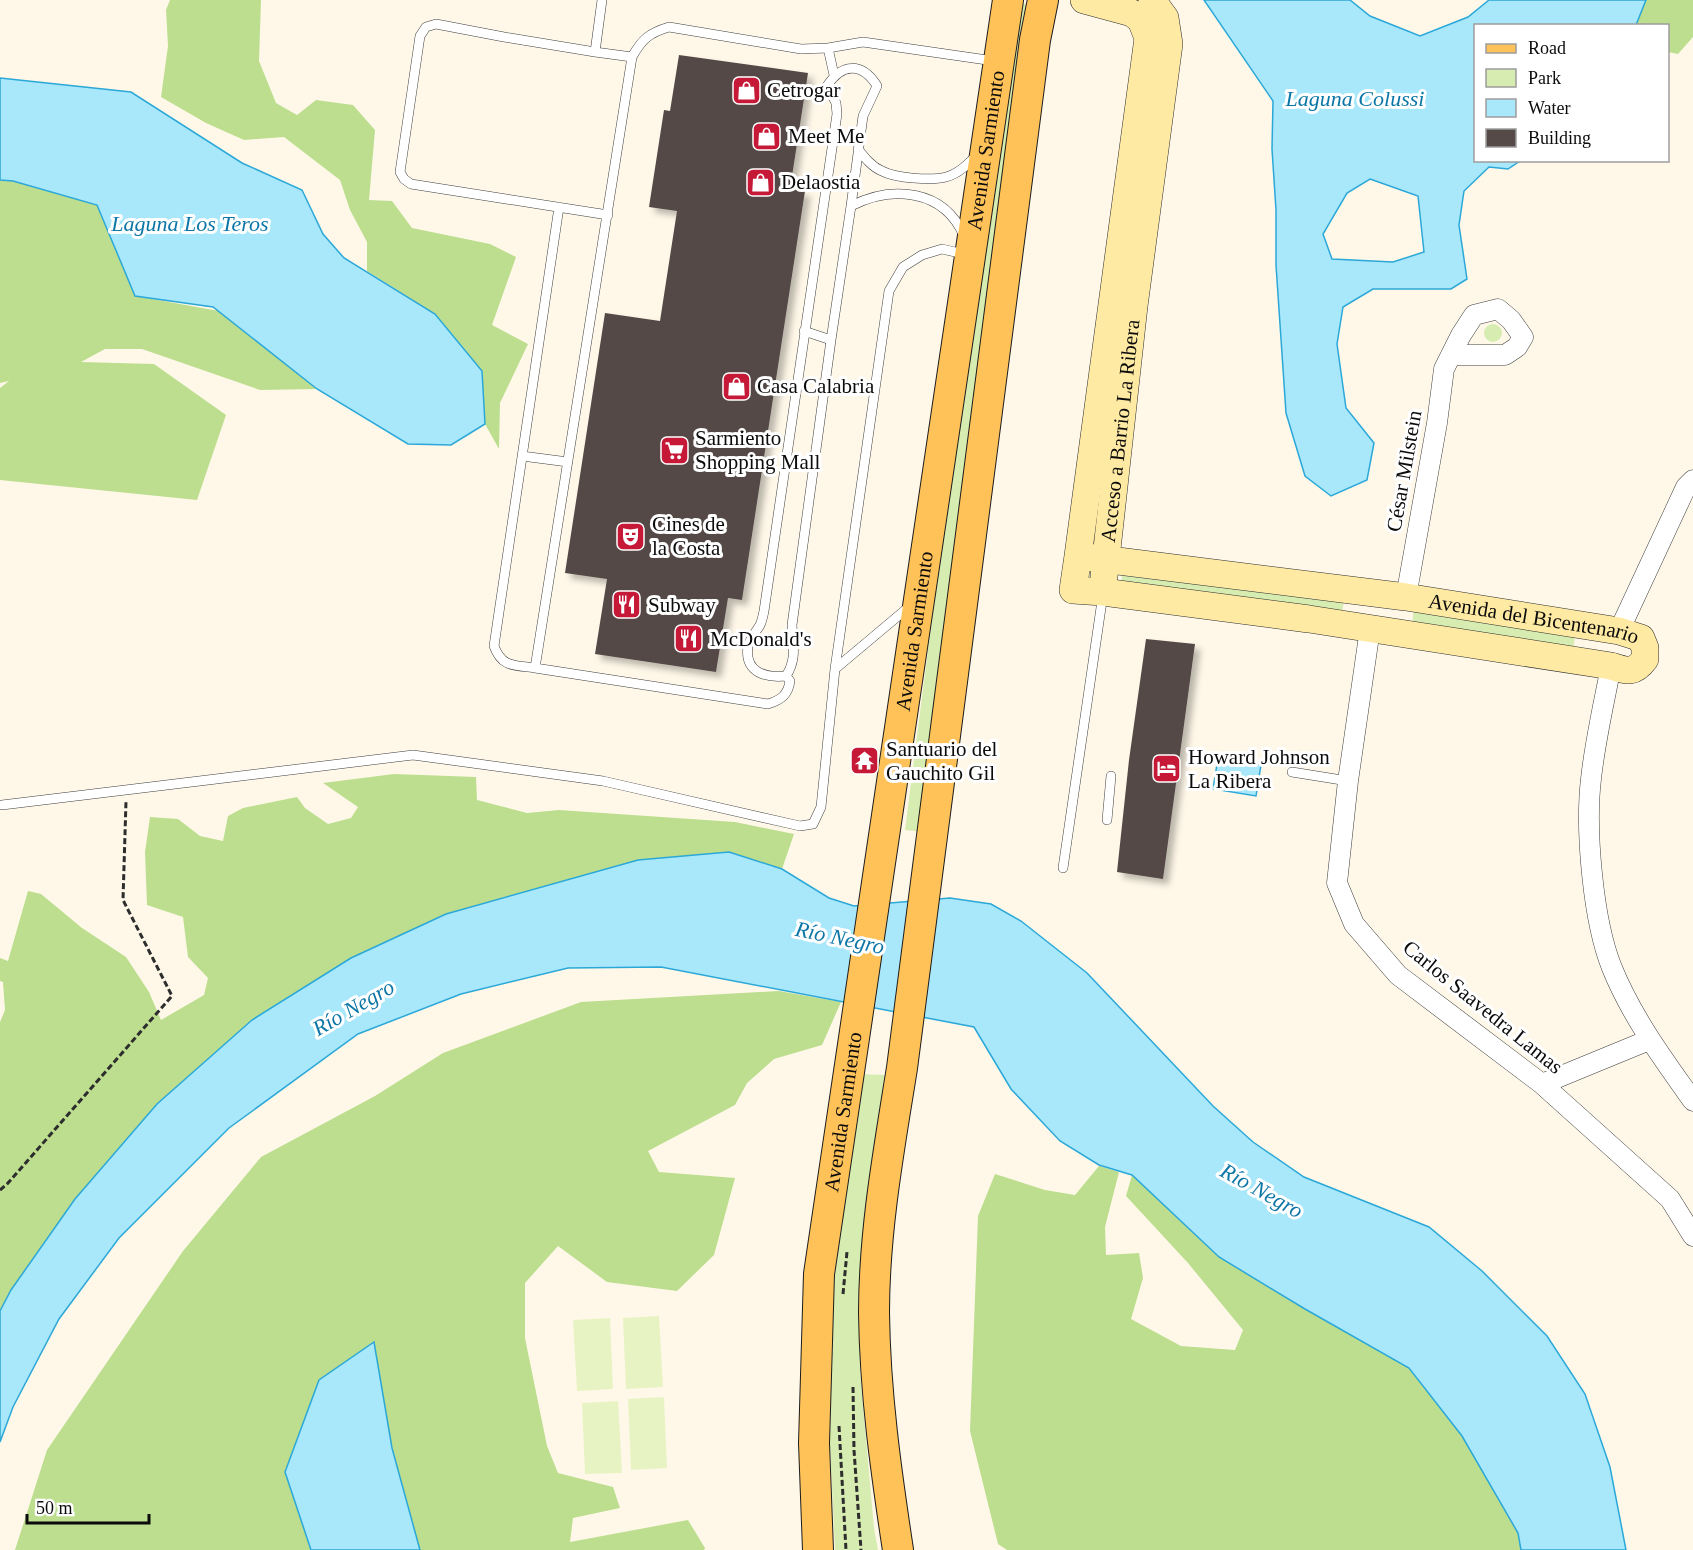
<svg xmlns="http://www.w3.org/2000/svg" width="1693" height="1550" font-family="Georgia,serif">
	<defs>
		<filter id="shadow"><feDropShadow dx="5.5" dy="5.5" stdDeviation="3" flood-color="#0004"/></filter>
	</defs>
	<rect width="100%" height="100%" fill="#fff8e9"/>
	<path fill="#d7ecb0" d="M1016,3L1033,5L923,832L905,830L933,611Z
		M1484 333a9 9 0 1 1 18 0a9 9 0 1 1-18 0Z
		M1123,569L1344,600L1342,614L1121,584Z
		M1414,608L1575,636L1573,652L1412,624Z
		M860,1074L885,1075L868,1248L860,1371L874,1528L878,1550H835L828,1405L831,1305Z"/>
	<path fill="#bcde8e" d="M170,0H261L259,61L276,103L297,115L316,100L353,105L375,130L369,200L392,201L412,228L490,244L516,257L492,325L528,344L500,403L499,449L485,424L482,371L435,314L367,271V242L350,210L340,180L284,137L244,140L206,123L161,97L168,46L166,10Z
		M1646,0H1693V37L1678,54L1668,52V26H1636Z
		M0,180L13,181L97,205L135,296L219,311L317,389L260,390L142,349H105L81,362L154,364L226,415L197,500L0,480V388L9,381L0,383Z
		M394,774L476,777L477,800L527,813L559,810L735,822L794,834L782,869L729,852L446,914L351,958L252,1020L157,1104L75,1199L11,1290L0,1311V1022L5,1010L3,982L0,981V958L8,961L28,891L41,894L82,928L126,957L149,992L161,1020L204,995L208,978L188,957L183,917L147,905L145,852L150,817L178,819L200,836L223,841L228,816L243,808L297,797L305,808L328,824L351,818L358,807L323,783Z
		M779,991L841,1002L822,1045L774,1059L747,1083L735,1105L648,1151L659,1172L735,1178L714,1255L677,1291L607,1282L558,1246L525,1283V1338L547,1446L558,1473L613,1487L620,1508L573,1518L570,1542L688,1520L705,1548L704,1550H15L47,1450L183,1251L261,1157L375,1096L443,1053L581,1002Z
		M1099,1166L1119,1172L1105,1227L1106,1255L1139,1253L1143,1278L1131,1319L1181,1346L1235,1350L1243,1330L1188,1263L1126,1196L1132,1175L1219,1257L1305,1309L1409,1368L1462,1436L1518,1533L1521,1550H1007L998,1544L970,1431L978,1216L995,1174L1045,1190L1075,1195Z"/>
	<path fill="#e8f3c3" d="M659,1316L663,1387L626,1389L623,1318Z
		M610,1318L613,1389L577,1391L573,1320Z
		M664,1397L667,1468L631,1470L628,1399Z
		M618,1401L622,1473L585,1474L582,1403Z"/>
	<path fill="#a9e7fb" stroke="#2ba8d8" stroke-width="1.5" fill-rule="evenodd" d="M1204,0H1350L1370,16L1420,36L1468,17L1489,0H1646L1636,25L1476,26V160L1520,161L1508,169L1489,167L1464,191L1459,225L1467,279L1451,289H1373L1343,307L1337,344L1346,408L1374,443L1367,480L1331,496L1305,476L1286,413L1276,265V210L1272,149L1273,101ZM1370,179L1418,196L1424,252L1393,262L1332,259L1323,234L1347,193Z
		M0,78L131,92L242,163L302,190L323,234L344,258L435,314L482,371L485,424L451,445L408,444L317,389L213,307L135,296L97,205L13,181L0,180Z
		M1218,758L1261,765L1256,796L1213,789Z
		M729,852L782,869L829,898L854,906L950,898L991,904L1021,921L1087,973L1213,1106L1253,1142L1304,1177L1429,1227L1482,1271L1547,1336L1585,1394L1610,1467L1626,1550H1521L1518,1533L1462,1436L1409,1368L1305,1309L1219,1257L1132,1175L1099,1165L1060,1141L1011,1089L974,1027L661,967L568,968L461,994L358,1034L229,1128L119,1238L59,1319L13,1407L0,1442V1311L11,1290L75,1199L157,1104L252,1020L351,958L446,914L638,860Z
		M374,1342L392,1448L420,1550H311L285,1472L319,1380Z"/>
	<path fill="#554a47" filter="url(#shadow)" d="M679,55L808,73L790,189L805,191L742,600L728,598L716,672L595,654L607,579L565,573L605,313L660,321L677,211L649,207L664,110L670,111Z
		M1146,639L1195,644L1163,879L1117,872L1129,760Z"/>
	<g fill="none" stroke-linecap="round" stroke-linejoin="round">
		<defs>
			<path id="lane" d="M602,0L595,52L632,57L535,668L768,704C781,700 788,695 790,681L786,676
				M828,48L834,75
				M595,52L504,37L436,24L426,27L420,36L400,172L404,179L411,184L608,215
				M632,57C642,39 649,33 669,27L801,49L828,48L863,42L994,61
				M858,149C865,158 872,167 882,171C895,178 931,181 946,177C958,174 968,164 976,156
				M804,331L831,340
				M522,456L568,462
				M535,668C515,665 502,668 494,646L559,207
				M835,669L889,291L903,267L922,255L942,249L968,255
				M786,676C766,678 744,673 748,646C750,638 756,632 760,625C762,621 763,616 764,611L837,114L836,103L827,86C842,63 862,62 877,86L863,116L851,206
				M786,676C797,660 793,644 792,625L831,340L851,206C892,185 944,189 964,236
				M1292,772L1348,781
				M2,805L413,755L603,781L800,826L813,824L821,807L835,669L910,606
				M1107,820L1111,776
				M1063,868L1103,594"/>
			<path id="street" d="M1406,597L1437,423L1444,369L1461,335L1474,315L1498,309L1511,320L1523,337L1517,347L1505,355H1451
				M1370,629L1348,781L1337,883L1354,924L1398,975L1542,1084L1670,1199L1693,1236
				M1619,631L1686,487L1693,480
				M1611,666C1604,703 1595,741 1591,779C1585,830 1593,921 1612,968C1632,1017 1663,1059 1693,1101
				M1542,1084L1649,1040"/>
			<g id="secondary">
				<path id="s1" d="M1078,556L1406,597L1619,631L1641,638L1645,648V659C1634,674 1627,671 1611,666L1309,619L1103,592L1073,590L1078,556L1148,38L1141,20L1132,13L1084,0"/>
				<path id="s2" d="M1104,576L1134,306L1169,44L1165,18L1152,0"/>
			</g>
			<g id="primary">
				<path id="s3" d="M818,1550L814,1443L819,1274L1008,0"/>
				<path d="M898,1550C886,1471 875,1393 874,1313C874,1231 889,1149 902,1068L1035,40L1043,0"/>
			</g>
		</defs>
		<use href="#lane" stroke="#3e3e3e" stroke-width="10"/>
		<use href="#street" stroke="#3e3e3e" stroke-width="21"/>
		<use href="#secondary" stroke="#2d2d2d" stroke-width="28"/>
		<use href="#primary" stroke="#1c1c1c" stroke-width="32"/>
		<path stroke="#2d2d2d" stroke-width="3" stroke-dasharray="6 3" stroke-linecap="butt" d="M0,1190L8,1183L172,996L123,900L126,801
			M843,1294L847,1252
			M853,1387L854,1450L861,1550
			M839,1426L846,1550"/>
		<use href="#lane" stroke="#fff" stroke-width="9"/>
		<use href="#street" stroke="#fff" stroke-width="20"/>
		<use href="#secondary" stroke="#ffeaa4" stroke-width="27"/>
		<use href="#primary" stroke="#ffc259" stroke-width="30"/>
	</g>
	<defs>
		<symbol id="shop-square" viewBox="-11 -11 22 22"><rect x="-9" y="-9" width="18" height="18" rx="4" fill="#c51937" stroke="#fff"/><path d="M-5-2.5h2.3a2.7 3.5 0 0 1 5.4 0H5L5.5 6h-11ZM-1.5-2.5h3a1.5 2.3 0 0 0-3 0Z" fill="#fff"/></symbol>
		<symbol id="supermarket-square" viewBox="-11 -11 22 22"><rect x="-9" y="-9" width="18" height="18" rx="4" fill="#c51937" stroke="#fff"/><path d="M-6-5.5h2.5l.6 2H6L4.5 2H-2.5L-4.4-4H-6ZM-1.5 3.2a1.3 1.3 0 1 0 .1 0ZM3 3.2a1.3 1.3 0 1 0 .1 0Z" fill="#fff"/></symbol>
		<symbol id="theatre-square" viewBox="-11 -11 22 22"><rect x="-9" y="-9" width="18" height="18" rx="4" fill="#c51937" stroke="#fff"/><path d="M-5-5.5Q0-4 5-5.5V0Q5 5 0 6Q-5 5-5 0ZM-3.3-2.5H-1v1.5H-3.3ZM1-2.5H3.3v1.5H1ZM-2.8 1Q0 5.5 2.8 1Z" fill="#fff"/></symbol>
		<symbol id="restaurant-square" viewBox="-11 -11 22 22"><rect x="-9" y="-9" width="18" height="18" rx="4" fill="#c51937" stroke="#fff"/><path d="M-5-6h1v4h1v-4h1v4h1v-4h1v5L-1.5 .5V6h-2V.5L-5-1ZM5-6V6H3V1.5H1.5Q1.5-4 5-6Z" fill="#fff"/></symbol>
		<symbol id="temple-square" viewBox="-11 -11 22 22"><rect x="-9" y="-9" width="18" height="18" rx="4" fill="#c51937" stroke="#fff"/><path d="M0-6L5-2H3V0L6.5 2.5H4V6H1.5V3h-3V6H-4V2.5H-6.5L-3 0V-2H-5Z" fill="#fff"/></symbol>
		<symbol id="hotel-square" viewBox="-11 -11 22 22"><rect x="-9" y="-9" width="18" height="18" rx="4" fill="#c51937" stroke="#fff"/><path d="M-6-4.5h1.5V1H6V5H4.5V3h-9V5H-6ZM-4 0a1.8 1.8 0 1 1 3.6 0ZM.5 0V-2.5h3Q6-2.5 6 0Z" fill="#fff"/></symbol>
	</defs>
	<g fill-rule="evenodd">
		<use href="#shop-square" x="730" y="74" width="33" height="33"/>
		<use href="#shop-square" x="750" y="120" width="33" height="33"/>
		<use href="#shop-square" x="744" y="166" width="33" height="33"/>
		<use href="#shop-square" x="720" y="370" width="33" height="33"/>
		<use href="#supermarket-square" x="658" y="434" width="33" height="33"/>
		<use href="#theatre-square" x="614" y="520" width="33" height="33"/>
		<use href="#restaurant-square" x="610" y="588" width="33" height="33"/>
		<use href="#restaurant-square" x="672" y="622" width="33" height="33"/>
		<use href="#temple-square" x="848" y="744" width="33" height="33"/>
		<use href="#hotel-square" x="1150" y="752" width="33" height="33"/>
	</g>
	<g text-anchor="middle" stroke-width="6" stroke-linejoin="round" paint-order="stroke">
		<g font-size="21" fill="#0b0b0b" stroke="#fff" text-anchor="start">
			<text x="767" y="97">Cetrogar</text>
			<text x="788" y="143">Meet Me</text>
			<text x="781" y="189">Delaostia</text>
			<text x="757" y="393">Casa Calabria</text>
			<text x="695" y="445">Sarmiento<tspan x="695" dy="24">Shopping Mall</tspan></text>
			<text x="652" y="531">Cines de<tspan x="652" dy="24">la Costa</tspan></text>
			<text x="648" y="612">Subway</text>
			<text x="710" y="646">McDonald's</text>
			<text x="886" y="756">Santuario del<tspan x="886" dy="24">Gauchito Gil</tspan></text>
			<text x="1188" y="764">Howard Johnson<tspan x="1188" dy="24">La Ribera</tspan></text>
		</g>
		<g font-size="21" fill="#0b0b0b" stroke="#fff">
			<text dy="7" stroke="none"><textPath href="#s3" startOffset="1412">Avenida Sarmiento</textPath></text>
			<text dy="7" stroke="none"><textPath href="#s2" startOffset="146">Acceso a Barrio La Ribera</textPath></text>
			<text transform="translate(1404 471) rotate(-80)" y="7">César Milstein</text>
			<text dy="7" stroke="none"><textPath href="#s1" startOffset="460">Avenida del Bicentenario</textPath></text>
			<text dy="7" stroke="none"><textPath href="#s3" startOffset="926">Avenida Sarmiento</textPath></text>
			<text transform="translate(1483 1007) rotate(39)" y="7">Carlos Saavedra Lamas</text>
			<text dy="7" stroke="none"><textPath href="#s3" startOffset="440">Avenida Sarmiento</textPath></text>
		</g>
		<g font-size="22" font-style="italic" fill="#0c76a6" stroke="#fff">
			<text x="1355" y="106">Laguna Colussi</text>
			<text x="190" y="231">Laguna Los Teros</text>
			<text transform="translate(840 937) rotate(12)" y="8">Río Negro</text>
			<text transform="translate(353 1007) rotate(-30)" y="8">Río Negro</text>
			<text transform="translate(1262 1190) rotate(29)" y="8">Río Negro</text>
		</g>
	</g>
	<rect x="1474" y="24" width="195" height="138" fill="#ffffff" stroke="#9d9d9d" stroke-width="1.5"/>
	<rect x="1486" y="44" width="30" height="9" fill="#ffc259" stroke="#9d9d9d" stroke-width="1.5"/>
	<text x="1528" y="54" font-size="18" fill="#0b0b0b">Road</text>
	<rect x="1486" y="69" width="30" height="18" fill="#d7ecb0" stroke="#9d9d9d" stroke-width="1.5"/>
	<text x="1528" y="84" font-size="18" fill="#0b0b0b">Park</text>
	<rect x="1486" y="99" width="30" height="18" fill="#a9e7fb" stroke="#9d9d9d" stroke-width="1.5"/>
	<text x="1528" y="114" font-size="18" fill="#0b0b0b">Water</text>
	<rect x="1486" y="129" width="30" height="18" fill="#554a47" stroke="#9d9d9d" stroke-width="1.5"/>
	<text x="1528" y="144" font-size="18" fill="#0b0b0b">Building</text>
	<path d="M27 1514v9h122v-9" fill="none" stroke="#0b0b0b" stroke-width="3"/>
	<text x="36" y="1514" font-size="18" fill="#0b0b0b" stroke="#ffffff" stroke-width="4.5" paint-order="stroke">50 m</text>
</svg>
